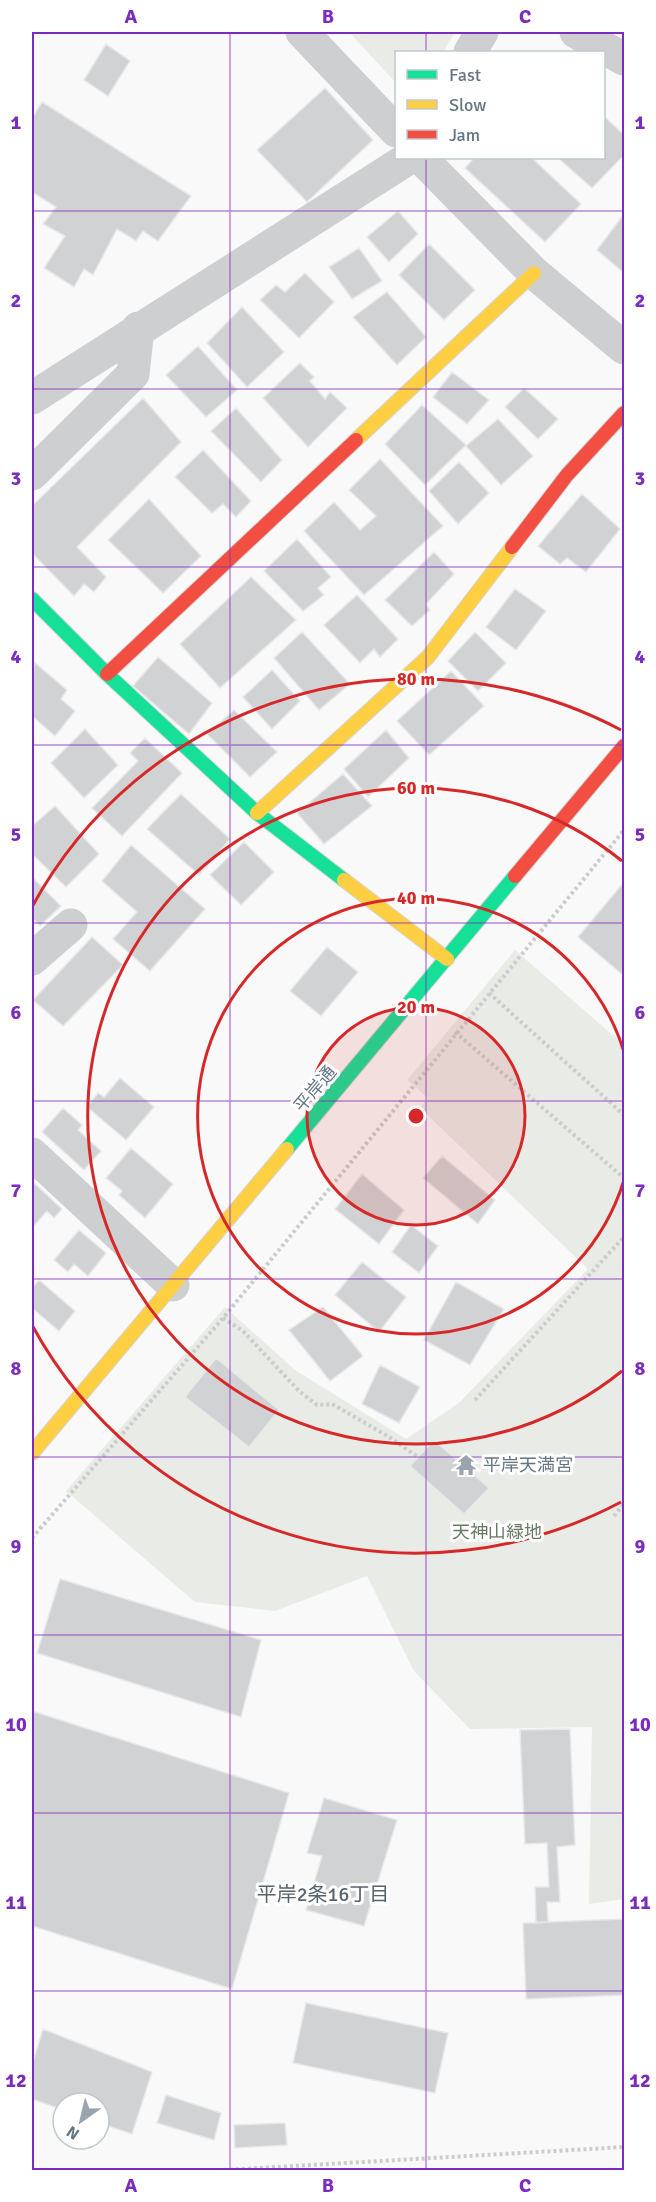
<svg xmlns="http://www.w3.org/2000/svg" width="656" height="2202" font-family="Signika,'Noto Sans JP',sans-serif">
	<rect width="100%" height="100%" fill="#f9f9f9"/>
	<path fill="#e8ebe6" d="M349,32H455L443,52H396V83Z
		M515,950L624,1045V1899L589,1904L592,1727L470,1729L414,1671L367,1576L275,1611L195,1602L66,1491L225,1307L295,1370L406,1439L459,1403L588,1269L420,1108L428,1098L407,1080Z"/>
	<path fill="#d0d2d3" stroke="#e8e8e8" stroke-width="1.5" d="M106,44L130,61L108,96L84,80Z
		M325,88L373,140L307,202L257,150Z
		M42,102L191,196L158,241L143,231L136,241L117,229L93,275L84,269L74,287L44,268L65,236L43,224L56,207L32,192V118Z
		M604,116L624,135V155L592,188L558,158H604Z
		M474,158H532L581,204L545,242L465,168Z
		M398,211L418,234L389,262L367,237Z
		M624,214V273L597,250Z
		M429,244L475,290L444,320L399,275Z
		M359,248L382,281L352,299L329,267Z
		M305,273L334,302L299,338L260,300L276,285L285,292Z
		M387,292L426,337L397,365L353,317Z
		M242,307L284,352L247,387L207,343Z
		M198,346L237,390L206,417L166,375Z
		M300,363L314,377L310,381L325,399L330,392L347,408L308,447L263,398Z
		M452,372L489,400L467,424L433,397Z
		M524,388L558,419L538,439L505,407Z
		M143,398L181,442L77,547L106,577L94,592L84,584L74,596L32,553V506Z
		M422,405L466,445L425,485L385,444Z
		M236,408L282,460L261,482L211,431Z
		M498,419L533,456L501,485L466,446Z
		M203,450L251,501L236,517L223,504L212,513L175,477Z
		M380,459L443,526L364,595L304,531L334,502L360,530L376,516L349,490Z
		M459,462L489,493L458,524L429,491Z
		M582,494L620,529L586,572L567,558L560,564L538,546Z
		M149,499L201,556L163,593L108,540Z
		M297,539L331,577L318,588L324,595L303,611L264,571Z
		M434,552L454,574L426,604L430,610L412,626L385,600Z
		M251,577L296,620L220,688L180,644Z
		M515,589L546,611L516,650L486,627Z
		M357,595L398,639L380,657L374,649L360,663L324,625Z
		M302,632L350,684L319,710L274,658Z
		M475,632L506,663L478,691L448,661Z
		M158,657L212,703L189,734L133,686Z
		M34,662L67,690L61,699L75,711L55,736L32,716Z
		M272,670L300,701L272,729L243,697Z
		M451,671L484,706L429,755L397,721Z
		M234,710L277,752L250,777L207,734Z
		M85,729L118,765L84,798L51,763Z
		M386,730L409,758L368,797L344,769Z
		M145,738L182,773L122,836L92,808L138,761L130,753Z
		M343,774L372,806L324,844L297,813Z
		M181,794L230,839L199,875L147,829Z
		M55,806L99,854L66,887L32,854V826Z
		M244,842L274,872L241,905L210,875Z
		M131,845L205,909L150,971L113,939L137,912L102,881Z
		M32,877L61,906L40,926L32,918Z
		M624,882V976L578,937Z
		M92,937L123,965L63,1026L33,1000Z
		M327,947L358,972L321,1016L290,991Z
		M120,1078L154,1107L126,1140L87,1107L98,1093L104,1097Z
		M63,1108L82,1125L78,1130L101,1151L84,1170L42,1132Z
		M131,1148L173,1184L145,1218L119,1195L122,1191L106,1178Z
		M442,1156L495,1200L478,1224L423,1178Z
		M362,1174L404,1210L379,1244L335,1209Z
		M32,1181L62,1209L54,1218L47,1211L32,1228Z
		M411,1225L438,1246L419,1273L392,1252Z
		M79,1230L106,1253L88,1276L74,1264L68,1272L54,1260Z
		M362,1262L406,1297L379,1332L335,1295Z
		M39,1280L75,1311L59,1331L32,1308V1288Z
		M456,1282L504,1309L470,1365L424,1340Z
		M323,1307L363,1356L330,1381L289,1330Z
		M216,1358L279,1410L249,1447L185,1397Z
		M380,1365L420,1387L399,1423L362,1404Z
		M434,1440L489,1488L464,1514L410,1466Z
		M60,1579L261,1640L241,1717L37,1653Z
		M32,1711L289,1793L232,1989L32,1926Z
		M570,1729L575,1845L557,1847L560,1902H547L548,1922L536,1923L535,1887H549L547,1843L525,1844L520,1730Z
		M324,1798L397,1820L364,1926L306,1910L322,1856L307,1853Z
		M624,1919V1995L526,1999L523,1923Z
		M306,2003L448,2033L435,2093L293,2063Z
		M43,2029L152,2072L132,2134L99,2123V2103H63V2110L32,2099V2065Z
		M166,2095L221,2113L214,2140L157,2123Z
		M285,2123L287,2145L235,2148L234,2125Z"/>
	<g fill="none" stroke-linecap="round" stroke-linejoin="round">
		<defs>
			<path id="fast" d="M32,599L107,674L257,813L344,880
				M287,1149L515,876"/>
			<path id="slow" d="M356,440L534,273
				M257,813L428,657L512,547
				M344,880L447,959
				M32,1453L287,1149"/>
			<path id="jam" d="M512,547L567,475L624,413
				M107,674L356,440
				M515,876L624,746"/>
		</defs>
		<use href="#fast" stroke="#d5d6d7" stroke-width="16"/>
		<use href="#slow" stroke="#d5d6d7" stroke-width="16"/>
		<use href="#jam" stroke="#d5d6d7" stroke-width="16"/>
		<path stroke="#cbcccd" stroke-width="4" stroke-dasharray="3 3" stroke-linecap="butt" d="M489,993L624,1115
			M455,1032L624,1178
			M223,1318L243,1331L299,1391L317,1405L332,1404L386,1435L418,1457
			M475,1400L624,1237
			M614,1516L624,1503
			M32,1538L223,1318L624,830
			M224,2170L624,2147"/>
		<path stroke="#cecfd0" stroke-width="33" d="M302,32L396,131
			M576,32L624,59
			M470,52L482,32
			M421,158L534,273L624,348
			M32,398L409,158
			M32,474L133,374L138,328
			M32,959L71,925
			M32,1154L173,1285"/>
		<use href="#fast" stroke="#16e098" stroke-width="14"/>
		<use href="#slow" stroke="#ffcf43" stroke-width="14"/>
		<use href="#jam" stroke="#f24e42" stroke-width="14"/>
	</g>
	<path fill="none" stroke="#7b2cbf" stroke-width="1.5" stroke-opacity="0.55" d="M230,32V2170M426,32V52M426,158V2170M32,211H624M32,389H624M32,567H624M32,745H624M32,923H624M32,1101H624M32,1279H624M32,1457H624M32,1635H624M32,1813H624M32,1991H624"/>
	<circle cx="416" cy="1116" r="109" fill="#d62828" fill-opacity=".12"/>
	<g fill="none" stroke="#d62828" stroke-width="3">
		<circle cx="416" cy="1116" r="109"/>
		<path d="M624 1180A218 218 0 1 1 624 1052"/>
		<path d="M622 1371A328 328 0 1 1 622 861"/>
		<path d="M621 1502A437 437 0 0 1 32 1325M32 907A437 437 0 0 1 621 730"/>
	</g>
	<defs>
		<symbol id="temple-bare" viewBox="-9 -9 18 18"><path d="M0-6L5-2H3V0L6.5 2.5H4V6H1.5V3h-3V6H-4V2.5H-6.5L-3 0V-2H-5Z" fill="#99a4ac" stroke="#fff" stroke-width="2.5" paint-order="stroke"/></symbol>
	</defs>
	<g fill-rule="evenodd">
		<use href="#temple-bare" x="451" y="1450" width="30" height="30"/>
	</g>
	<g text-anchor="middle" stroke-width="6" stroke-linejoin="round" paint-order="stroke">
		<g font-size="18" fill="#657683" stroke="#fff">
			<text transform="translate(315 1089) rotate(-50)" y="6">平岸通</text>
		</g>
		<g font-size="18" fill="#657683" stroke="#fff" text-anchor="start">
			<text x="483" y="1471">平岸天満宮</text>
		</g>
		<g font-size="18" fill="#687a64" stroke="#fff">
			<text x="497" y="1538">天神山緑地</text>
		</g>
		<g font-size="20" fill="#57646e" stroke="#fff">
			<text x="323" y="1901">平岸2条16丁目</text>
		</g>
	</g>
	<circle cx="416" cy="1116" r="9" fill="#d62828" stroke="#fff" stroke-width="3"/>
	<g font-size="18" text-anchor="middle" font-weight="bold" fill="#d62828" stroke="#fff" stroke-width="6" stroke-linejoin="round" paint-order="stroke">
		<text x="416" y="685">80 m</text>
		<text x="416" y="794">60 m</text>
		<text x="416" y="904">40 m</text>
		<text x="416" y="1013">20 m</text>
	</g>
	<rect width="656" height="2202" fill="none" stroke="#ffffff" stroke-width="66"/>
	<rect x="395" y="51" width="210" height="108" fill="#ffffff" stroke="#c1c8cd" stroke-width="1.5"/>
	<rect x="407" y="70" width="30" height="9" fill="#16e098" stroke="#c1c8cd" stroke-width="1.5"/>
	<text x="449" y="81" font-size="18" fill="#657683">Fast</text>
	<rect x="407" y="100" width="30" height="9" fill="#ffcf43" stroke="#c1c8cd" stroke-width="1.5"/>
	<text x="449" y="111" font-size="18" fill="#657683">Slow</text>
	<rect x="407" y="130" width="30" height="9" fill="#f24e42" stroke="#c1c8cd" stroke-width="1.5"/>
	<text x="449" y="141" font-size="18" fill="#657683">Jam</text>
	<g transform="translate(81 2121) rotate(214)"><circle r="28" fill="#ffffff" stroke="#c1c8cd" stroke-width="1.5"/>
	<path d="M0-4.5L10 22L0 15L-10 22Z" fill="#99a4ac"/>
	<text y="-9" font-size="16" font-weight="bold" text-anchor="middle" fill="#657683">N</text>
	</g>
	<rect x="33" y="33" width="590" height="2136" fill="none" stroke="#7b2cbf" stroke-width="2"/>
	<g font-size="20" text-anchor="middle" font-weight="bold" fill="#7b2cbf">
		<text x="131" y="23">A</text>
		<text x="328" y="23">B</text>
		<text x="525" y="23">C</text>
		<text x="16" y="129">1</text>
		<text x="640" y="129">1</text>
		<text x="16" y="307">2</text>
		<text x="640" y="307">2</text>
		<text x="16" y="485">3</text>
		<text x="640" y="485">3</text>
		<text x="16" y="663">4</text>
		<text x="640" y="663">4</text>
		<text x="16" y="841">5</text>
		<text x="640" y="841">5</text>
		<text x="16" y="1019">6</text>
		<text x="640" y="1019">6</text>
		<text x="16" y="1197">7</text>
		<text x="640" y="1197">7</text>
		<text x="16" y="1375">8</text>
		<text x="640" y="1375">8</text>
		<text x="16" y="1553">9</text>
		<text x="640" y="1553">9</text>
		<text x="16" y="1731">10</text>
		<text x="640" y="1731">10</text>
		<text x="16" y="1909">11</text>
		<text x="640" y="1909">11</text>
		<text x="16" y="2087">12</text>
		<text x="640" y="2087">12</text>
		<text x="131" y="2192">A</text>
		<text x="328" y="2192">B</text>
		<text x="525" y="2192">C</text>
	</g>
</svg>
